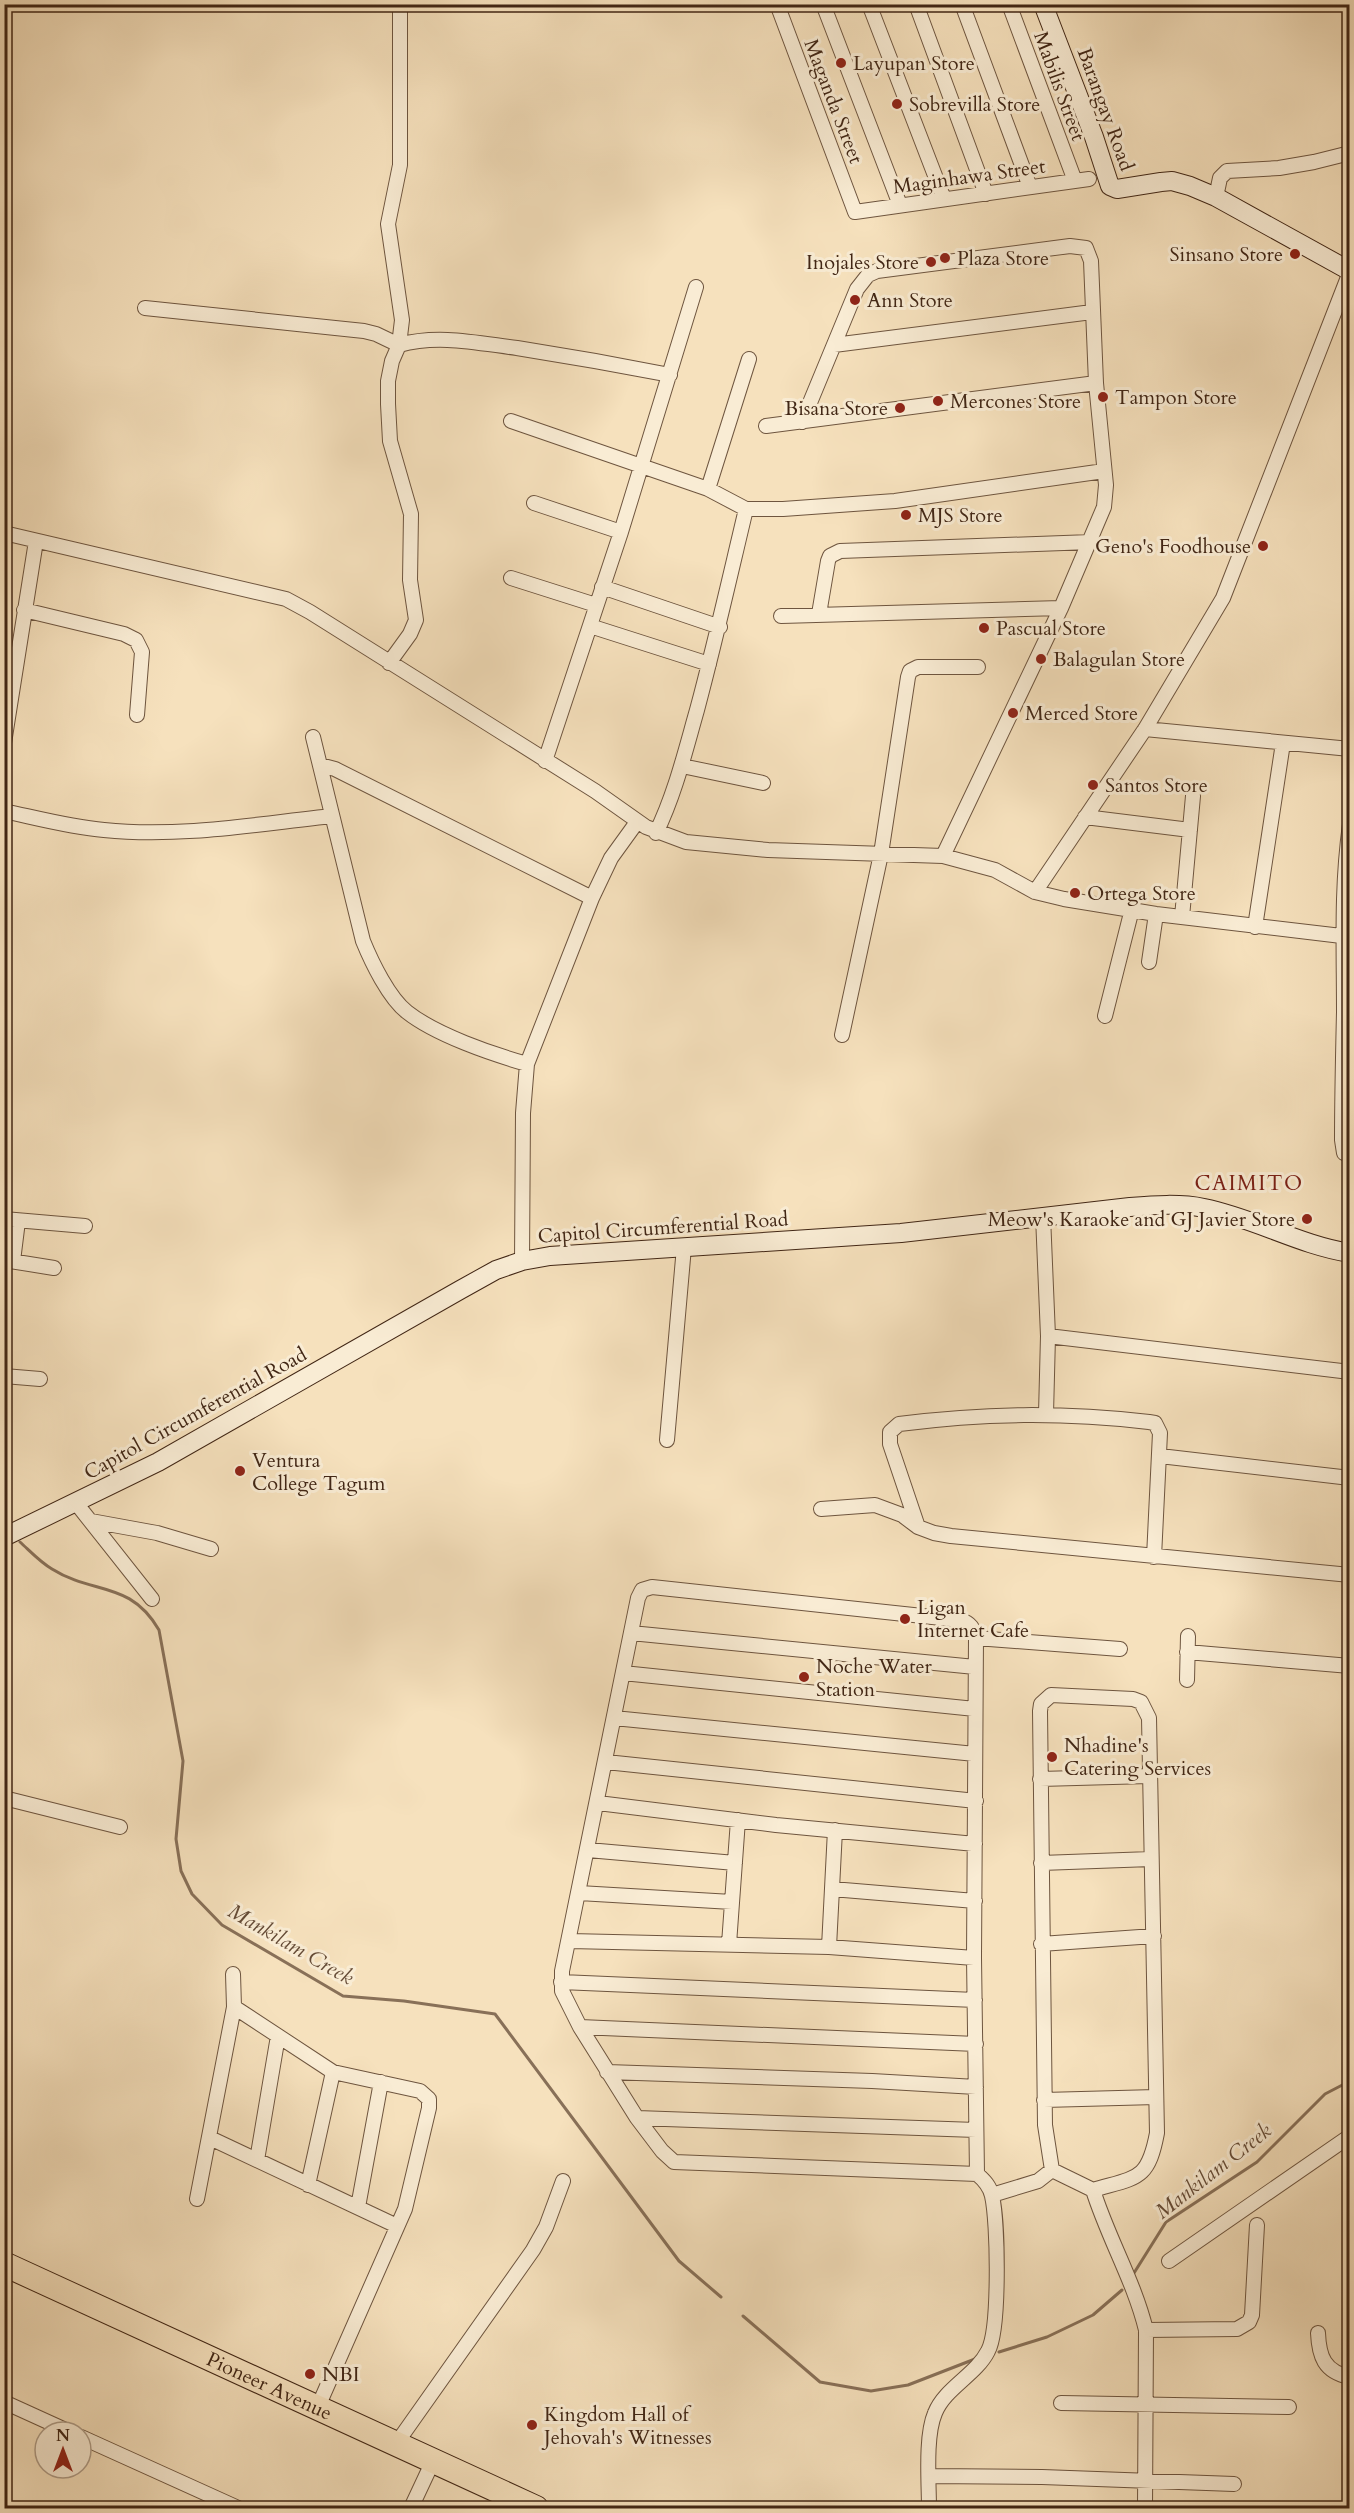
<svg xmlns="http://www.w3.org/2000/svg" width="1354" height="2513" font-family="Cardo,serif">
	<rect width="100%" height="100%" fill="#f6e1bd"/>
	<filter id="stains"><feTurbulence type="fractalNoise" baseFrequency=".00333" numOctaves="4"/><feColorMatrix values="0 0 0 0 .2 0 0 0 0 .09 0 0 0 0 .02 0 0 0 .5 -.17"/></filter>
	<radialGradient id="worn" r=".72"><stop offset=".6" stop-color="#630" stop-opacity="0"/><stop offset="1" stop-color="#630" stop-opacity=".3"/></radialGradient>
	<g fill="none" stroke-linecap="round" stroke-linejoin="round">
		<path stroke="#887058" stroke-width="3" d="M20,1542C30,1551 40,1562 52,1569C93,1595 130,1580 159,1630L183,1761L176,1839L181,1871L192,1894L222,1925L343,1996L404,2001L495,2014L679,2261L721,2297
			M1134,2273L1166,2222L1257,2162L1325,2094L1350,2081
			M743,2316L820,2382L871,2391L908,2385L975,2359
			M999,2352L1047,2337L1093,2315L1122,2290"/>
		<defs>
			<path id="street" d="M777,4L855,212L1089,179
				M823,4L900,205
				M869,4L944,199
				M916,4L986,194
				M962,4L1030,187
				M1009,4L1075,181
				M1216,197L1220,178L1227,171L1279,168L1314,162L1350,153
				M145,308L364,331L376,334L399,345C438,334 477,343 517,348C568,356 619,365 670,375
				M834,345L1092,312
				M511,421L708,489L746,509H783L895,501L1104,471
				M802,422L857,289L868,275L877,271L1070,246L1086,248L1091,261L1096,383L1106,485L1104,507L1061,608L943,856
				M766,426L1096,383
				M708,489L749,359
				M534,503L621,532
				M4,533L286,599L310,612L595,791L646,827L686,842L768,850L943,856L995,870L1035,892L1064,899L1156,914L1350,937
				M511,578L596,605
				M602,587L720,627
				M24,610L124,634L136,640L142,652L137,715
				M819,614L828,561L830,556L840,551L1091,542
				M781,616L1061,608
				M590,626L709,664
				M389,663L410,634L416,620L410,580L411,514L390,441L388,404V381L392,361L399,345L402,320L388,224L400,165V4
				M1145,729L1350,749
				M313,737L363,941C372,963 389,998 407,1012C436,1035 492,1054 527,1064
				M4,743L36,541
				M545,761L621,532L696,287
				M320,765L335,769L592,898
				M682,766L763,783
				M4,811C37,818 70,827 104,830C179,838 257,824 332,816
				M1085,817L1190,830
				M656,833C675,794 685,752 697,710C715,643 730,576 746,509
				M1035,892L1145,729L1223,598L1350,272
				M1182,917L1193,796
				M1255,927L1283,743
				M1149,962L1156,914
				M1105,1016L1132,909
				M842,1035L881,854L908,677L910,671L918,667H978
				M1344,1153L1342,1140C1342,1097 1343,1055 1344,1012C1344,947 1341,889 1350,824
				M1043,1216L1048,1336L1046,1414
				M4,1219L85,1226
				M4,1260L54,1268
				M13,1261L18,1221
				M522,1261L523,1113L527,1064L592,898L611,858L637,822
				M1048,1336L1350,1372
				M4,1376L40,1379
				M667,1440L684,1247
				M1160,1456L1350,1478
				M76,1503L152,1599
				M821,1509L875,1505L902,1515L918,1527L934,1533L951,1536L1350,1575
				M91,1521L157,1533L211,1549
				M918,1527L890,1444V1432L899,1424C986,1413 1061,1412 1149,1422L1155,1423L1160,1433L1154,1557
				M631,1633L975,1667
				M976,1638L1120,1649
				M1187,1652L1350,1666
				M623,1673L975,1709
				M1187,1680L1188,1636
				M614,1718L975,1754
				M606,1762L976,1801
				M1040,1779L1149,1776
				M4,1798L120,1827
				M598,1803L776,1825L975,1844
				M588,1850L735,1863
				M1041,1863L1151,1859
				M832,1889L975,1901
				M579,1893L732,1902
				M570,1941L829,1947L974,1958
				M729,1944L738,1820
				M1041,1944L1154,1936
				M829,1947L835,1830
				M561,1982L975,2000
				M234,2007L333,2072L420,2091L429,2099V2108L405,2209L317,2409
				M580,2027L976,2044
				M607,2072L872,2081L976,2087
				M1044,2100L1156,2097
				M637,2118L976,2130
				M210,2138L397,2226
				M257,2160L278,2036
				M1052,2170L1045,2125L1040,1711L1041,1704L1051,1695L1133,1699L1141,1702L1149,1718L1157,2133C1148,2181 1137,2177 1093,2190
				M1052,2170L1093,2190C1108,2238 1134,2281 1146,2330L1145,2508
				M308,2185L333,2072
				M992,2195L1038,2181L1052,2170
				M197,2199L234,2007L233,1974
				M358,2207L381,2082
				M1169,2261L1350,2136
				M1146,2330L1237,2329L1249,2322L1252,2315L1257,2225
				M1318,2333C1319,2356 1324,2372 1350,2377
				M4,2402L70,2432
				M1061,2403L1289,2407
				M81,2437L238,2508
				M396,2444L533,2250L546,2227L563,2181
				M929,2476L1042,2477L1234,2484
				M411,2508L433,2461
				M929,2508C929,2483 925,2436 935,2413C945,2388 976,2375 988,2351C1000,2329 998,2222 992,2196C990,2186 984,2180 977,2174L674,2162L662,2151L637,2118L580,2027L562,1991V1971L638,1598L642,1590L652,1587L960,1620C971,1623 973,1628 976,1638L974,1958L977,2174"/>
			<path id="secondary" d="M1043,4L1094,137L1110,186L1117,189L1161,182L1172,181L1190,186L1216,197L1350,271
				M4,1537L158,1462L460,1290L496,1270L522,1261L550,1256L901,1233L1130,1207C1154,1205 1180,1203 1204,1208C1254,1218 1299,1245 1350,1253"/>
			<g id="highway">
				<path id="s1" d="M4,2264L536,2508"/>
			</g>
		</defs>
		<use href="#street" stroke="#6e553f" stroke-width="16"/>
		<use href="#secondary" stroke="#412615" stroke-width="20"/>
		<use href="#highway" stroke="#412615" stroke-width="26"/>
		<use href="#street" stroke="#f9ecd4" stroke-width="14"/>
		<use href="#secondary" stroke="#f9ecd4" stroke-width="18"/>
		<use href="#highway" stroke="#f6e1bd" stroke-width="24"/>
	</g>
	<g fill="#8f2418" stroke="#f9ecd4" stroke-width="2">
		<circle cx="841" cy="63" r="6"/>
		<circle cx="897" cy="104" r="6"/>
		<circle cx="1295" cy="254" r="6"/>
		<circle cx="945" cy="258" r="6"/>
		<circle cx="931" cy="262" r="6"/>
		<circle cx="855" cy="300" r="6"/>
		<circle cx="1103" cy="397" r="6"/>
		<circle cx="938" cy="401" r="6"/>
		<circle cx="900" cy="408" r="6"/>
		<circle cx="906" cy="515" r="6"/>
		<circle cx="1263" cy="546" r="6"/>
		<circle cx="984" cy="628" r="6"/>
		<circle cx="1041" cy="659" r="6"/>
		<circle cx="1013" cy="713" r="6"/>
		<circle cx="1093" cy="785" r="6"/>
		<circle cx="1075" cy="893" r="6"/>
		<circle cx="1307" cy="1219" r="6"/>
		<circle cx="240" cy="1471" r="6"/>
		<circle cx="905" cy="1619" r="6"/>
		<circle cx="804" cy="1677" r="6"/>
		<circle cx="1052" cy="1757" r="6"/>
		<circle cx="310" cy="2374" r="6"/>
		<circle cx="532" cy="2425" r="6"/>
	</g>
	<g text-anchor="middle" stroke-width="6" stroke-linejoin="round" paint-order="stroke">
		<g font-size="20" fill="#412615" stroke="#f9ecd4" text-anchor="start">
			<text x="853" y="70">Layupan Store</text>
			<text x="909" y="111">Sobrevilla Store</text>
			<text x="1283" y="261" text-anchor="end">Sinsano Store</text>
			<text x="957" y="265">Plaza Store</text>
			<text x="919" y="269" text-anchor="end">Inojales Store</text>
			<text x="867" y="307">Ann Store</text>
			<text x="1115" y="404">Tampon Store</text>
			<text x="950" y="408">Mercones Store</text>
			<text x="888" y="415" text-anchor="end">Bisana Store</text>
			<text x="918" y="522">MJS Store</text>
			<text x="1251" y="553" text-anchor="end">Geno's Foodhouse</text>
			<text x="996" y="635">Pascual Store</text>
			<text x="1053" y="666">Balagulan Store</text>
			<text x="1025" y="720">Merced Store</text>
			<text x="1105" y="792">Santos Store</text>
			<text x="1087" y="900">Ortega Store</text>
			<text x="1295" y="1226" text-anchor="end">Meow's Karaoke and GJ Javier Store</text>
			<text x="252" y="1467">Ventura<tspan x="252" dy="23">College Tagum</tspan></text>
			<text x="917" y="1614">Ligan<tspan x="917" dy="23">Internet Cafe</tspan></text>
			<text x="816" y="1673">Noche Water<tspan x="816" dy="23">Station</tspan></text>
			<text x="1064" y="1752">Nhadine's<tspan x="1064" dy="23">Catering Services</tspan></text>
			<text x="322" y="2381">NBI</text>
			<text x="544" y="2421">Kingdom Hall of<tspan x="544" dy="23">Jehovah's Witnesses</tspan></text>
		</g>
		<g font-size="20" fill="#412615" stroke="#f9ecd4">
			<text transform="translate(1060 86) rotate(70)" y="7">Mabilis Street</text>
			<text transform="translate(834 101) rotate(69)" y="7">Maganda Street</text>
			<text transform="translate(1106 109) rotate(70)" y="7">Barangay Road</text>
			<text transform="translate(969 176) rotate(-8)" y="7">Maginhawa Street</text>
			<text transform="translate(663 1227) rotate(-4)" y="7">Capitol Circumferential Road</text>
			<text transform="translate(195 1413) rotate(-29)" y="7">Capitol Circumferential Road</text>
			<text dy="7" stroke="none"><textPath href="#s1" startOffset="292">Pioneer Avenue</textPath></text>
		</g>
		<g font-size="21" letter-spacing="1.5" fill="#7a1f14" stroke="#f9ecd4">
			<text x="1249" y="1190">CAIMITO</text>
		</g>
		<g font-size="21" font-style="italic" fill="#654b36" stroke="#f9ecd4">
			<text transform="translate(291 1944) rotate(30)" y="7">Mankilam Creek</text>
			<text transform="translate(1213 2171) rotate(-38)" y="7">Mankilam Creek</text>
		</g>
	</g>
	<rect width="1354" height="2513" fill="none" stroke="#f6e1bd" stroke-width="24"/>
	<rect x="6" y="6" width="1342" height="2501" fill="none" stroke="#412615" stroke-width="3"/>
	<rect x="12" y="12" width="1330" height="2489" fill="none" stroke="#412615" stroke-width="1.5"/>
	<g transform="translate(63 2450)"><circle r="28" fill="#f9ecd4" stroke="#af9d88" stroke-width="1.5"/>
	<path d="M0-4.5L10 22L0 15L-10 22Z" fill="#8f2418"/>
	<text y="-9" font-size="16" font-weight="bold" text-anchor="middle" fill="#412615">N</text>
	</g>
	<rect width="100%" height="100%" filter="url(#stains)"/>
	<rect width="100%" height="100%" fill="url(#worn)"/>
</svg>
